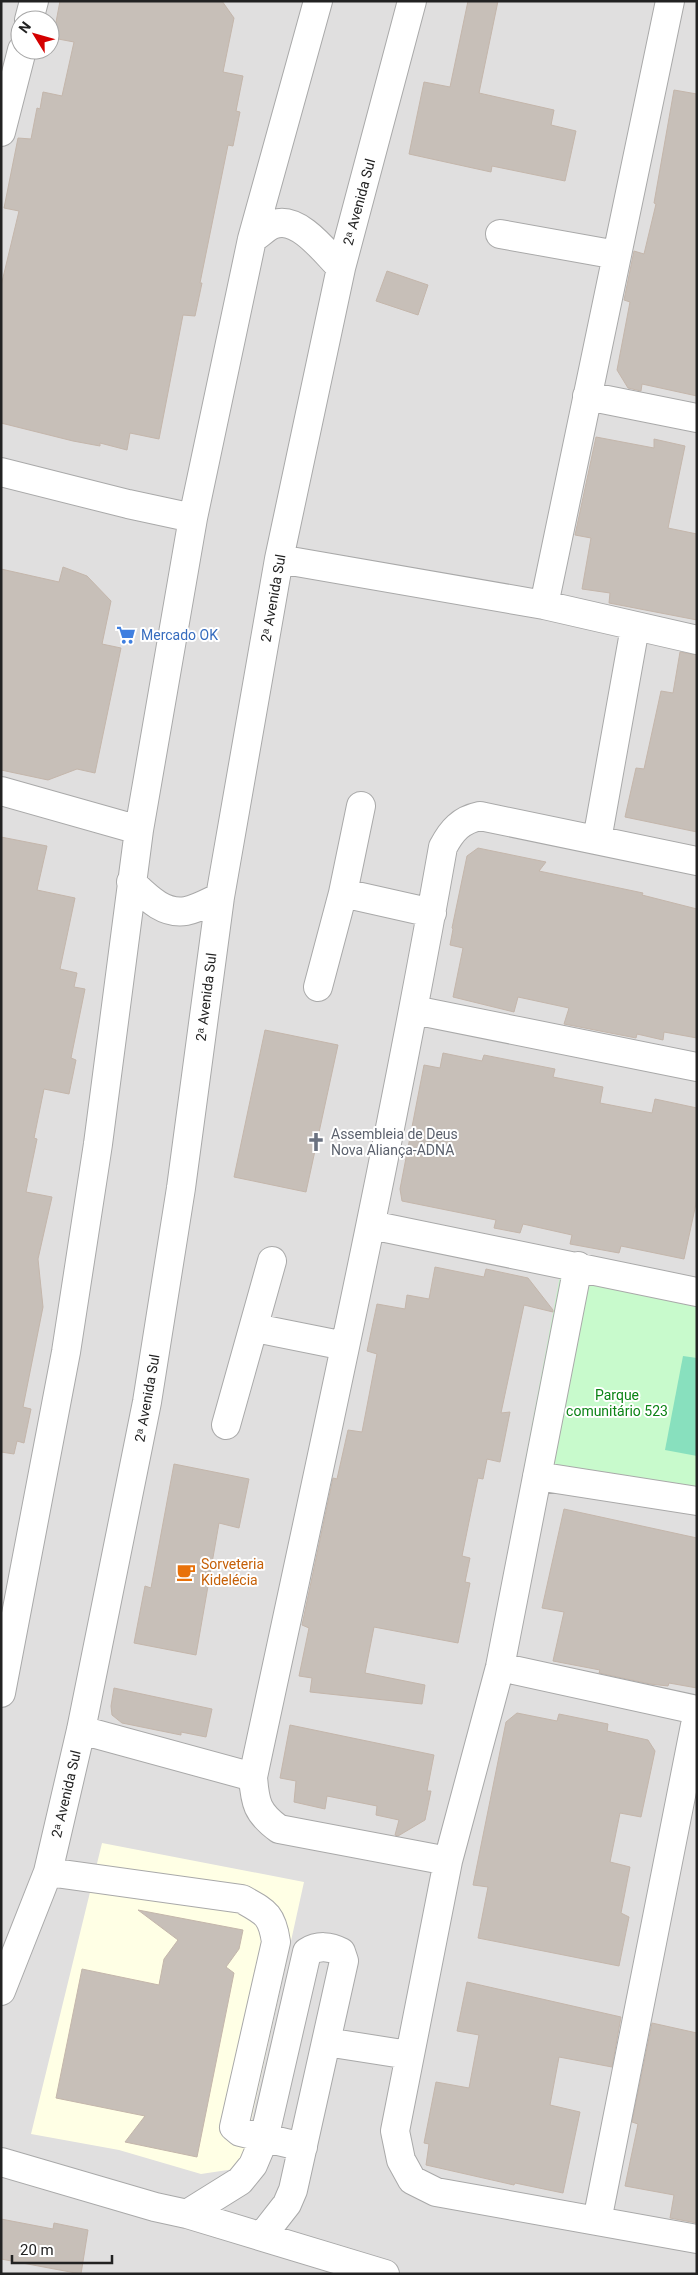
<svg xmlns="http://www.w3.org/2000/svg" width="698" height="2275" font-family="Roboto,sans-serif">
<rect width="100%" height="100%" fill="#f2efe9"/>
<path fill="#e0dfdf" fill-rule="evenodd" d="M 1,1 L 697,1 L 697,2274 L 1,2274 ZM 20,20 L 50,20 L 50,50 L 20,50 Z"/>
<path fill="#ffffe5" d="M 102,1843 L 304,1882 L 241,2168 L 201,2174 L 119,2150 L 31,2134 Z"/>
<path fill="#c8facc" d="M 561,1270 L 697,1300 L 697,1500 L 524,1467 Z"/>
<path fill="#88e0be" d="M 683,1356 L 697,1358 L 697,1456 L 665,1450 Z"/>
<path fill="#c7bfb8" stroke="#c4b6ab" d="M 60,1 L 222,1 L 234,18 L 223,72 L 243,76 L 236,111 L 240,112 L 233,146 L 228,145 L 200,283 L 202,283 L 195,316 L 183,315 L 159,439 L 130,433 L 127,450 L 100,443 L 100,446 L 73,441 L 1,423 L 1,286 L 19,211 L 4,208 L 18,138 L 31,139 L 37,108 L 40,109 L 43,92 L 62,96 L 74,42 L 53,38 Z
M 468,1 L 498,1 L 479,93 L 554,110 L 551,125 L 576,131 L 565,181 L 492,166 L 491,172 L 409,154 L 424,82 L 450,87 Z
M 674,90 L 697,94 L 697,396 L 642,384 L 641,391 L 628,388 L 617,370 L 630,302 L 624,300 L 634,251 L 644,254 L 656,204 L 654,203 Z
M 387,271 L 428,285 L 418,315 L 376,301 Z
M 596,437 L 654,448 L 654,439 L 685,446 L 668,528 L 697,534 L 697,620 L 609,603 L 610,593 L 582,589 L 591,538 L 575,535 Z
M 63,567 L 87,576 L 111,601 L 102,644 L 121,648 L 95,773 L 77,769 L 48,780 L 1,770 L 1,569 L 59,582 Z
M 680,652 L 697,655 L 697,832 L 625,817 L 636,768 L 644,769 L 661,691 L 673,693 Z
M 1,837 L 47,846 L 37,890 L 75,898 L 60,969 L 77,973 L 74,987 L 85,989 L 71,1058 L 76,1060 L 69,1094 L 44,1089 L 34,1138 L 37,1139 L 26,1192 L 52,1197 L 38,1259 L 43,1307 L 23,1407 L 31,1409 L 24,1443 L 17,1441 L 14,1454 L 1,1452 Z
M 478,848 L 546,862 L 539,871 L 643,893 L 642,895 L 697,909 L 697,1038 L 664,1032 L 663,1040 L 637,1034 L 636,1038 L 564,1024 L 569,1008 L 518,997 L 514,1012 L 453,997 L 463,948 L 450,945 L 453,929 L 452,928 L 467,856 Z
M 265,1030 L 338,1045 L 306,1192 L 234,1177 Z
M 443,1053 L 482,1061 L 484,1055 L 555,1069 L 553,1077 L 603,1087 L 600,1103 L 652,1113 L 655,1099 L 697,1108 L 697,1199 L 684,1259 L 621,1246 L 619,1253 L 570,1244 L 572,1235 L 523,1224 L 520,1233 L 494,1228 L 496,1220 L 402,1201 L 400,1189 L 424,1065 L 440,1068 Z
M 435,1267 L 484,1277 L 486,1269 L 528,1278 L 553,1310 L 553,1312 L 524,1305 L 501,1413 L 510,1412 L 500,1462 L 487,1459 L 483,1479 L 478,1478 L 462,1556 L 470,1558 L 465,1582 L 470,1583 L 458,1643 L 374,1627 L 365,1673 L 425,1685 L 422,1704 L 310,1692 L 312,1678 L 299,1676 L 309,1628 L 302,1625 L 333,1478 L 337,1479 L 348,1430 L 362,1432 L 377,1354 L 367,1351 L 377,1304 L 405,1309 L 407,1295 L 429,1299 Z
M 174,1464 L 249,1479 L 239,1528 L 219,1523 L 196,1655 L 134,1643 L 145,1586 L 151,1588 Z
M 564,1509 L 697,1538 L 697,1688 L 669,1683 L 668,1686 L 650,1684 L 599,1673 L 600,1670 L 553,1661 L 564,1612 L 542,1608 Z
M 114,1688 L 212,1709 L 206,1737 L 181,1732 L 181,1735 L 122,1723 L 112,1715 L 111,1706 Z
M 517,1713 L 557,1721 L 559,1714 L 608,1724 L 607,1731 L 648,1740 L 655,1751 L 641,1817 L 620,1813 L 610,1862 L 630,1867 L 621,1913 L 629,1917 L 619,1966 L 478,1938 L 488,1887 L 473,1885 L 506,1722 Z
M 290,1725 L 434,1755 L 427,1791 L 431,1791 L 425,1820 L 398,1836 L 395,1835 L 399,1820 L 376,1815 L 377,1806 L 327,1796 L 325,1809 L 294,1802 L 296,1781 L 280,1778 Z
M 138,1910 L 243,1930 L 239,1949 L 226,1967 L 234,1973 L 197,2157 L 125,2142 L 145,2116 L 56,2098 L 82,1969 L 159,1985 L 164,1959 L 178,1940 Z
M 467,1982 L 621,2017 L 612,2067 L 559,2057 L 550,2105 L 580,2112 L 563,2193 L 515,2183 L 514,2185 L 426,2165 L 429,2144 L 424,2143 L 436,2082 L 469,2088 L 479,2035 L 457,2031 Z
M 652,2023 L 697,2033 L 697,2223 L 670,2218 L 674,2195 L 625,2186 L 638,2124 L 632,2122 Z
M 1,2219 L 53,2229 L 54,2223 L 88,2230 L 81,2274 L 1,2259 Z"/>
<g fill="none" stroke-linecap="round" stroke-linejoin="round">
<g stroke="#a9a9a9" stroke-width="30">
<path id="minor" d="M 29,20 L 34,1
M 1,132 L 22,50
M 500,234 L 617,255
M 252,239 C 259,235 267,226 275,224 C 299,216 326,253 341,268
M 587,396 L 697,418
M 1,472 L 128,504 L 193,518
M 279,559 L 544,605 L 697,640
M 544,605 L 670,1
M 1,791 L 139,830
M 597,840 L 635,627
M 131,882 C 146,896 163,915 186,911 C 197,909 209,902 220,897
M 343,893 L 432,913
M 318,987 L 343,893 L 361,806
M 414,1010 L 697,1067
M 371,1225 L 697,1292
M 578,1266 L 500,1667 L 448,1861 L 395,2131 L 401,2160 L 412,2180 L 436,2192 L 697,2239
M 255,1328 L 345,1346
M 226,1425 L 272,1261
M 537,1476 L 697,1501
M 500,1667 L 697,1710
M 1,1693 L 66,1352 L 98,1144 L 139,830 L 193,518 L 252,239 L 318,1
M 81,1730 L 253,1777
M 448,1861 L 279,1829 C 257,1813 255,1803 253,1777 C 319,1468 388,1159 443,847 C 452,830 461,820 480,816 L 697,861
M 48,1872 L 242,1899 C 265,1912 272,1914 276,1942 L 234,2127 L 240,2132 L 303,2147
M 1,1991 L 48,1872 L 81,1730 L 147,1402 L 181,1188 L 220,897 L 279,559 L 341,268 L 412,1
M 326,2042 L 409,2055
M 1,2162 L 155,2207 L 187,2214 L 385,2274
M 187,2214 L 240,2181 L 253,2165 L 264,2139 L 307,1952 C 318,1945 330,1946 341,1952 L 344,1961 L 293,2190 L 287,2204 L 262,2236
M 597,2221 L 697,1715"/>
</g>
<use href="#minor" stroke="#fff" stroke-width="28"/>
</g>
<defs>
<g id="supermarket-bare" transform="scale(1.5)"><path d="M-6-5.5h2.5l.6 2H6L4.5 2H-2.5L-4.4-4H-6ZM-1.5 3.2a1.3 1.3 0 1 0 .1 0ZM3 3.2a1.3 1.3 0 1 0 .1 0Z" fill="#3f7fe0" stroke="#fff" stroke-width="2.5" paint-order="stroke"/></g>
<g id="church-bare" transform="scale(1.5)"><path d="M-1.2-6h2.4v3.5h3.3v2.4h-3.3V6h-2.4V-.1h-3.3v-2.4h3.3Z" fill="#6b7280" stroke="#fff" stroke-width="2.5" paint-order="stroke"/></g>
<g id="cafe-bare" transform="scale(1.5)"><path d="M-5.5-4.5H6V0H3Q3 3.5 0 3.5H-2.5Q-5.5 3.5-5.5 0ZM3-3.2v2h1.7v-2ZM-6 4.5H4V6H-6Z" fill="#e8710a" stroke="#fff" stroke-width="2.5" paint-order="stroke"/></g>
</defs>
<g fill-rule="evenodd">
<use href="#supermarket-bare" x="126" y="635"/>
<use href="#church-bare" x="316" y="1142"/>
<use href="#cafe-bare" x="186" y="1572"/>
</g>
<g text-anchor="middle" stroke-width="4" stroke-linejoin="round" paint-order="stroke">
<g font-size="14" fill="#222" stroke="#fff">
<text transform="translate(359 202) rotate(-75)" y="5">2ᵃ Avenida Sul</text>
<text transform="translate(273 598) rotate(-80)" y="5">2ᵃ Avenida Sul</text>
<text transform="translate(206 997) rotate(-83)" y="5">2ᵃ Avenida Sul</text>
<text transform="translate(147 1398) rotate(-80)" y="5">2ᵃ Avenida Sul</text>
<text transform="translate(66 1794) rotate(-77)" y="5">2ᵃ Avenida Sul</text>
</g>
<g font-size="14" fill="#366cbe" stroke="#fff" text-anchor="start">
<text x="141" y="640">Mercado OK</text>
</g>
<g font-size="14" fill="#5b616d" stroke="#fff" text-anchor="start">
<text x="331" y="1139">Assembleia de Deus<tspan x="331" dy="16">Nova Aliança-ADNA</tspan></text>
</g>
<g font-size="14" fill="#0c8416" stroke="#fff">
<text x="617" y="1400">Parque<tspan x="617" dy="16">comunitário 523</tspan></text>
</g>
<g font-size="14" fill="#c56008" stroke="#fff" text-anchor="start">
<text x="201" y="1569">Sorveteria<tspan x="201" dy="16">Kidelécia</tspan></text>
</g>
</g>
<rect width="698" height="2275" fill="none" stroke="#222222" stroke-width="5"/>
<g transform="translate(35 35) rotate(307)"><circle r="24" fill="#ffffff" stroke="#a7a7a7"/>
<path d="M0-4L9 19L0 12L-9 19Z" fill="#d40000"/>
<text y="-8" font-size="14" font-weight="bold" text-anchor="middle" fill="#222222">N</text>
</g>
<path d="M12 2255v8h100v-8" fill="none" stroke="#222222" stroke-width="2.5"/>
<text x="20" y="2255" font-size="15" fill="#222222" stroke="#ffffff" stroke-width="4" paint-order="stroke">20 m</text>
</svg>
